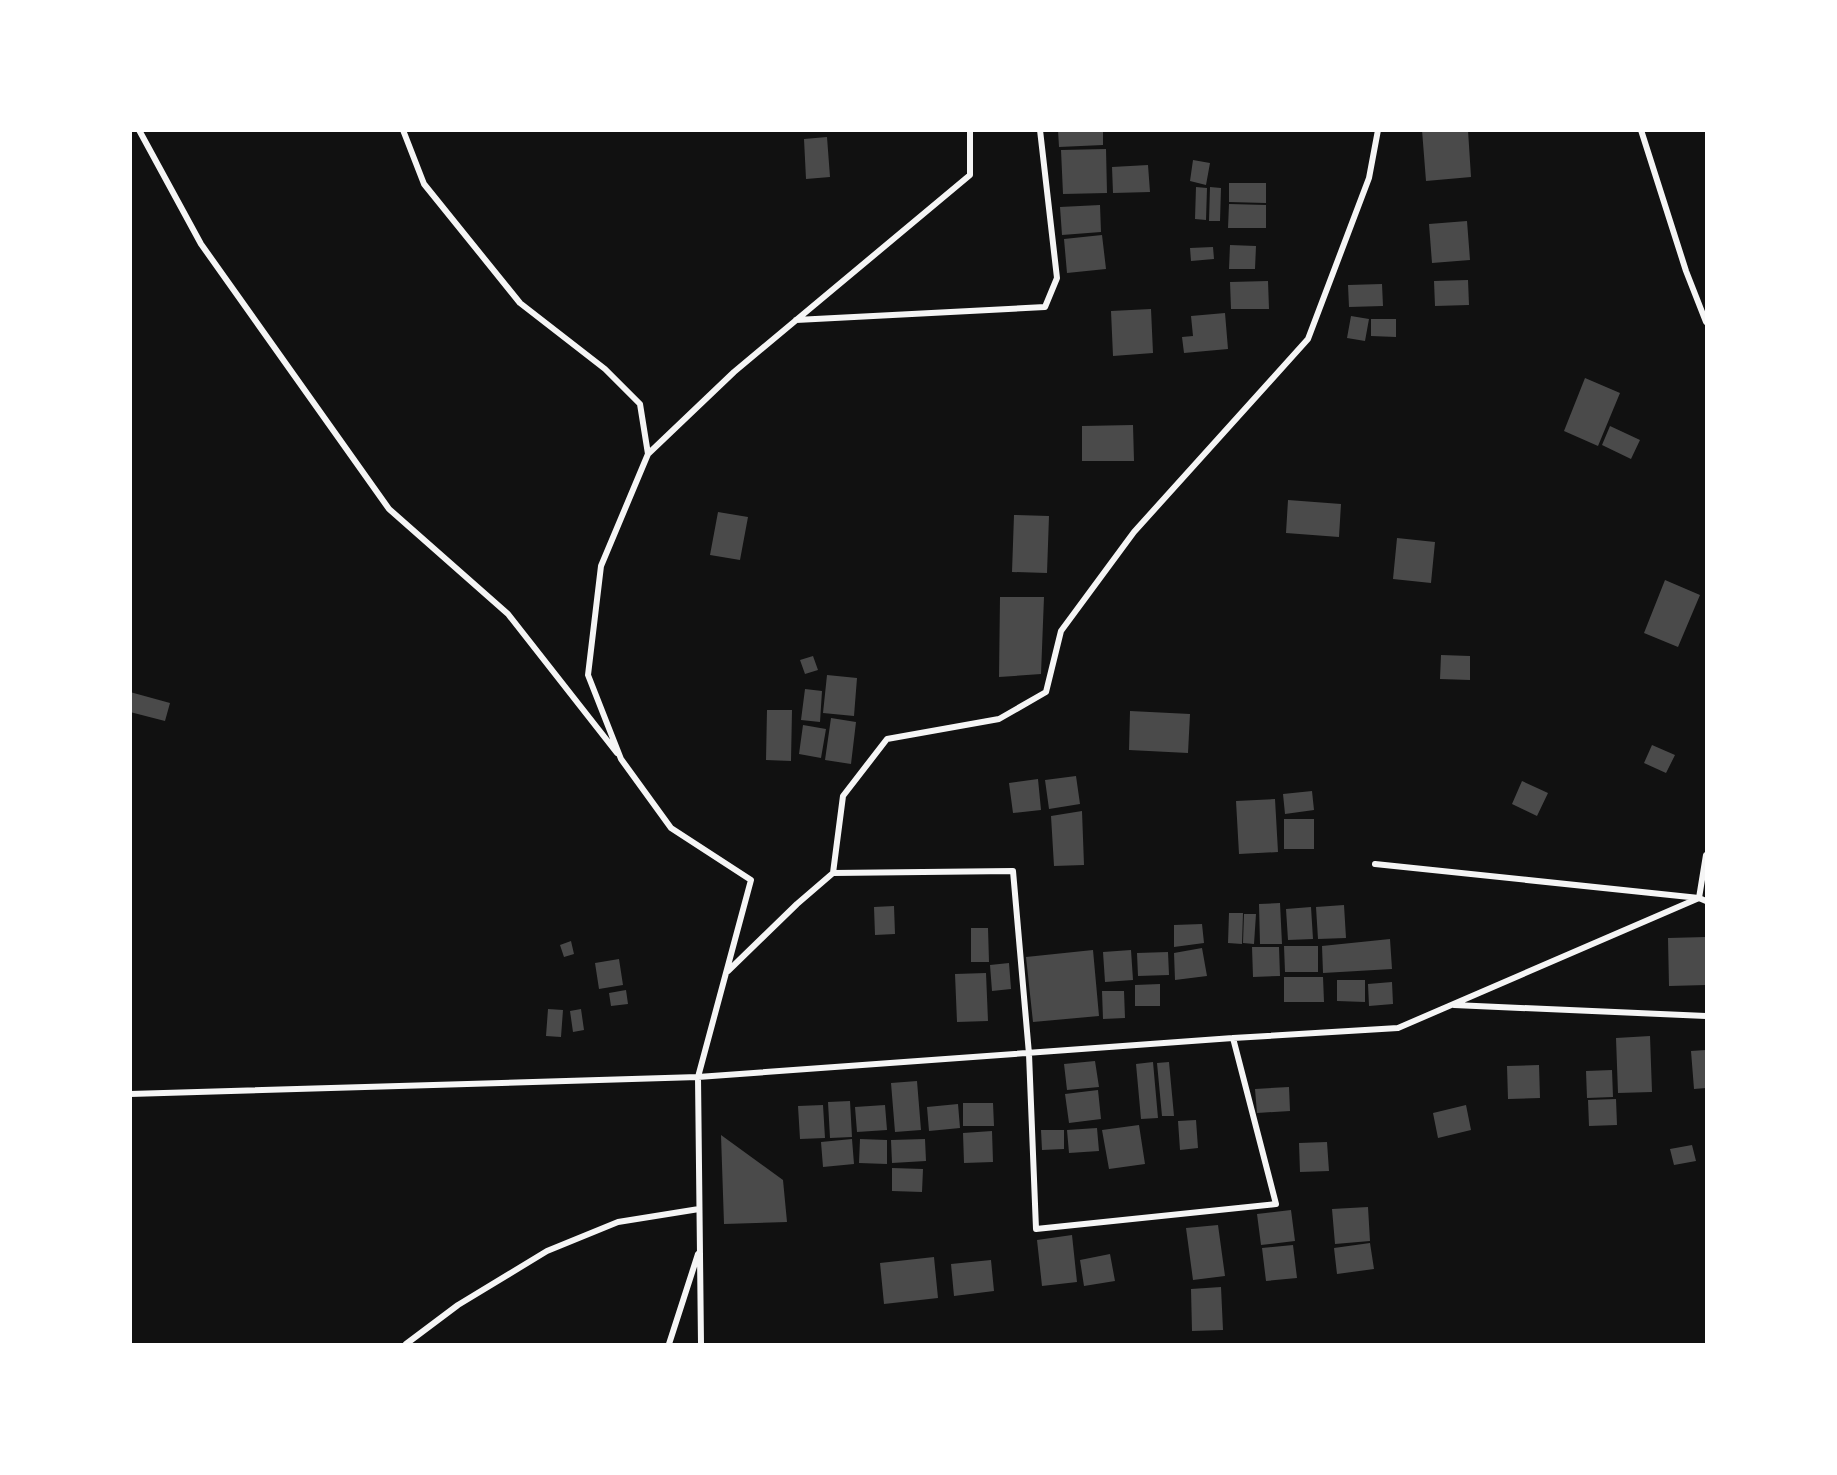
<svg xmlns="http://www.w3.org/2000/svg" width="1837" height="1475" font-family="'Fira Sans Condensed',sans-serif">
<rect width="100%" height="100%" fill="#111"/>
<path fill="#4a4a4a" d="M 1058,130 L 1103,130 L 1103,145 L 1059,147 Z
M 1422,130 L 1468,130 L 1471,177 L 1426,181 Z
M 827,137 L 830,177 L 806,179 L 804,139 Z
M 1106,149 L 1107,193 L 1063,194 L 1061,150 Z
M 1193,160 L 1210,163 L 1206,185 L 1190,181 Z
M 1148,165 L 1150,192 L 1113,193 L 1112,167 Z
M 1229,183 L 1266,183 L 1266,203 L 1229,202 Z
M 1196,187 L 1207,188 L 1206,220 L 1195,219 Z
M 1210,187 L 1221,188 L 1220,221 L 1209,221 Z
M 1229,204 L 1266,205 L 1266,228 L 1228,228 Z
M 1100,205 L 1101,232 L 1062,235 L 1060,207 Z
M 1467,221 L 1470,260 L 1432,263 L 1429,224 Z
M 1102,235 L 1106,269 L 1067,273 L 1064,239 Z
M 1230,245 L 1256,246 L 1255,269 L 1229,269 Z
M 1213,247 L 1214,259 L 1191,261 L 1190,248 Z
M 1468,280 L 1469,305 L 1435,306 L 1434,281 Z
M 1268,281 L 1269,309 L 1231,309 L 1230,282 Z
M 1382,284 L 1383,306 L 1349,307 L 1348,285 Z
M 1151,309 L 1153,353 L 1113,356 L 1111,311 Z
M 1225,313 L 1228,349 L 1184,353 L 1182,337 L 1193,336 L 1191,316 Z
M 1351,316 L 1369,319 L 1365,341 L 1347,338 Z
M 1371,319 L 1396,319 L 1396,337 L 1371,336 Z
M 1585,378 L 1620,393 L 1598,446 L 1564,431 Z
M 1133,425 L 1134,461 L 1082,461 L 1082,426 Z
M 1610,426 L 1640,440 L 1631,459 L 1602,445 Z
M 1288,500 L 1341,504 L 1339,537 L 1286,533 Z
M 718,512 L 748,517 L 740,560 L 710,555 Z
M 1014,515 L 1049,516 L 1047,573 L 1012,572 Z
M 1397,538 L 1435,542 L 1431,583 L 1393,579 Z
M 1665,580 L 1700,595 L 1678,647 L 1644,633 Z
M 1000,597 L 1044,597 L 1041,674 L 999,677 Z
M 1441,655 L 1470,656 L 1470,680 L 1440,679 Z
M 813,656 L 818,670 L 805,674 L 800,660 Z
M 827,675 L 857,678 L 854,716 L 823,713 Z
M 805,689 L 822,691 L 820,722 L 801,720 Z
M 130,692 L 170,703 L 165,721 L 130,712 Z
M 767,710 L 792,710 L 791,761 L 766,760 Z
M 1130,711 L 1190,714 L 1188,753 L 1129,750 Z
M 831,718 L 856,722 L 851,764 L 825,760 Z
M 803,725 L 826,729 L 821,758 L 799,754 Z
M 1652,745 L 1675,755 L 1666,773 L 1644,763 Z
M 1076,776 L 1080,804 L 1049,809 L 1045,780 Z
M 1038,779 L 1041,810 L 1013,813 L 1009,783 Z
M 1522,781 L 1548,793 L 1537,816 L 1512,804 Z
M 1312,791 L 1314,810 L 1285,814 L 1283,794 Z
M 1275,799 L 1278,852 L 1239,854 L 1236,801 Z
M 1082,811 L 1084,865 L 1054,866 L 1051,816 Z
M 1284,819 L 1314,819 L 1314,849 L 1284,849 Z
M 1280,903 L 1282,944 L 1260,944 L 1259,904 Z
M 1344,905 L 1346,938 L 1318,939 L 1316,907 Z
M 894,906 L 895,934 L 875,935 L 874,907 Z
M 1311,907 L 1313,939 L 1288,940 L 1286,909 Z
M 1229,913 L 1243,913 L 1242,944 L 1228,943 Z
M 1244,914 L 1256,914 L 1254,944 L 1243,943 Z
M 1202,924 L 1204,943 L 1174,947 L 1174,925 Z
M 971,928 L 988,928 L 989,962 L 971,962 Z
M 1706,937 L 1706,985 L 1669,986 L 1668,938 Z
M 1390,939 L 1392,969 L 1323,973 L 1322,946 Z
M 571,941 L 574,954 L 564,957 L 560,945 Z
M 1284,946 L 1318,946 L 1318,972 L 1285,972 Z
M 1252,947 L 1279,947 L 1280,976 L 1253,977 Z
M 1202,948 L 1207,976 L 1175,980 L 1174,953 Z
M 1093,950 L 1099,1016 L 1033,1022 L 1026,957 Z
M 1131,950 L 1133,980 L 1105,982 L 1103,952 Z
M 1168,952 L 1169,975 L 1138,976 L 1137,953 Z
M 619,959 L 623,985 L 599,989 L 595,963 Z
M 1009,963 L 1011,989 L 992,991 L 990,965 Z
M 986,973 L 988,1021 L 957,1022 L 955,974 Z
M 1284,977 L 1323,977 L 1324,1002 L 1284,1002 Z
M 1337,980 L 1365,980 L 1365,1002 L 1337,1001 Z
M 1392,982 L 1393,1004 L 1369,1006 L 1368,984 Z
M 1160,984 L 1160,1006 L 1135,1006 L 1135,985 Z
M 626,990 L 628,1004 L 611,1006 L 609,993 Z
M 1102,991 L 1124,991 L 1125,1018 L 1103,1019 Z
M 548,1009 L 563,1010 L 561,1037 L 546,1036 Z
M 581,1009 L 584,1030 L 573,1032 L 570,1011 Z
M 1650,1036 L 1652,1092 L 1618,1093 L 1616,1038 Z
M 1706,1050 L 1706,1088 L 1694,1089 L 1691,1051 Z
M 1095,1061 L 1099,1087 L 1067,1090 L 1064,1064 Z
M 1153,1062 L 1158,1118 L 1141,1119 L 1136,1064 Z
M 1169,1062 L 1174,1116 L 1162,1116 L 1157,1063 Z
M 1539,1065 L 1540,1098 L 1508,1099 L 1507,1066 Z
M 1612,1070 L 1613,1097 L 1587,1098 L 1586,1071 Z
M 917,1081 L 921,1130 L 895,1132 L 891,1083 Z
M 1289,1087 L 1290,1111 L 1257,1113 L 1255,1089 Z
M 1098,1090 L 1101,1119 L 1069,1123 L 1065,1094 Z
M 1616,1099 L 1617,1125 L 1589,1126 L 1588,1100 Z
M 850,1101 L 852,1137 L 830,1138 L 828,1102 Z
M 963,1103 L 993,1103 L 994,1126 L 963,1126 Z
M 958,1104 L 960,1128 L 929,1131 L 927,1107 Z
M 823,1105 L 825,1138 L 800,1139 L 798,1106 Z
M 885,1105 L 887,1130 L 857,1132 L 855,1107 Z
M 1466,1105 L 1471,1130 L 1438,1138 L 1433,1113 Z
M 1196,1120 L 1198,1148 L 1180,1150 L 1178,1121 Z
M 1139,1125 L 1145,1164 L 1109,1169 L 1102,1130 Z
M 1097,1128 L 1099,1151 L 1069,1153 L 1067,1130 Z
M 1041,1130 L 1064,1130 L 1064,1149 L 1042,1150 Z
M 992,1131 L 993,1162 L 964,1163 L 963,1133 Z
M 721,1135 L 783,1180 L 787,1222 L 724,1224 Z
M 852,1139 L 854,1164 L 823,1167 L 821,1142 Z
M 860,1139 L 887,1140 L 887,1164 L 859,1163 Z
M 925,1139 L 926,1161 L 892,1163 L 891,1140 Z
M 1327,1142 L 1329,1171 L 1300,1172 L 1299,1143 Z
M 1692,1145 L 1696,1161 L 1674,1165 L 1670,1149 Z
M 892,1168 L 923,1169 L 922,1192 L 892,1191 Z
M 1368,1207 L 1370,1241 L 1335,1244 L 1332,1209 Z
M 1291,1210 L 1295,1241 L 1261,1245 L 1257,1214 Z
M 1218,1225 L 1225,1276 L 1193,1280 L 1186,1228 Z
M 1072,1235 L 1077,1282 L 1042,1286 L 1037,1240 Z
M 1370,1243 L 1374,1269 L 1337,1274 L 1334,1248 Z
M 1293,1245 L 1297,1278 L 1266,1281 L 1262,1248 Z
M 1110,1254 L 1115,1281 L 1084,1286 L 1080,1260 Z
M 934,1257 L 938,1298 L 884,1304 L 880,1263 Z
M 991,1260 L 994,1291 L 954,1296 L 951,1264 Z
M 1221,1287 L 1223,1330 L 1192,1331 L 1191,1289 Z"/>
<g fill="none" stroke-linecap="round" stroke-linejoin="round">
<path stroke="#f5f5f5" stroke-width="6" d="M 139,130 L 201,244 L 389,509 L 508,614 L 617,753
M 403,130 L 424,184 L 520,303 L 605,369 L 640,404 L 648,454 L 601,566 L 588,675 L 621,759 L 671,828 L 751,880 L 698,1077 L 701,1344
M 1641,130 L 1686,271 L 1706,322
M 796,320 L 1045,307 L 1057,278 L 1040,130
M 648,454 L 734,372 L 970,175 L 970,130
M 1375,864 L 1699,898 L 1706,855
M 833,873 L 1013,871 L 1029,1054 L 1036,1229 L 1276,1204 L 1233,1038
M 728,971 L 797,904 L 833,873 L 843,796 L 887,739 L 999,719 L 1046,692 L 1061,631 L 1134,532 L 1308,339 L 1369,178 L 1378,130
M 1454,1005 L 1706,1016
M 130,1094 L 698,1077 L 1233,1038 L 1398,1028 L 1699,898 L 1706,901
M 406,1344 L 458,1305 L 547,1251 L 618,1222 L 699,1209
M 669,1344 L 698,1254"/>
</g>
<rect width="1837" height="1475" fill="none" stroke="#ffffff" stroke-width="264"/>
</svg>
